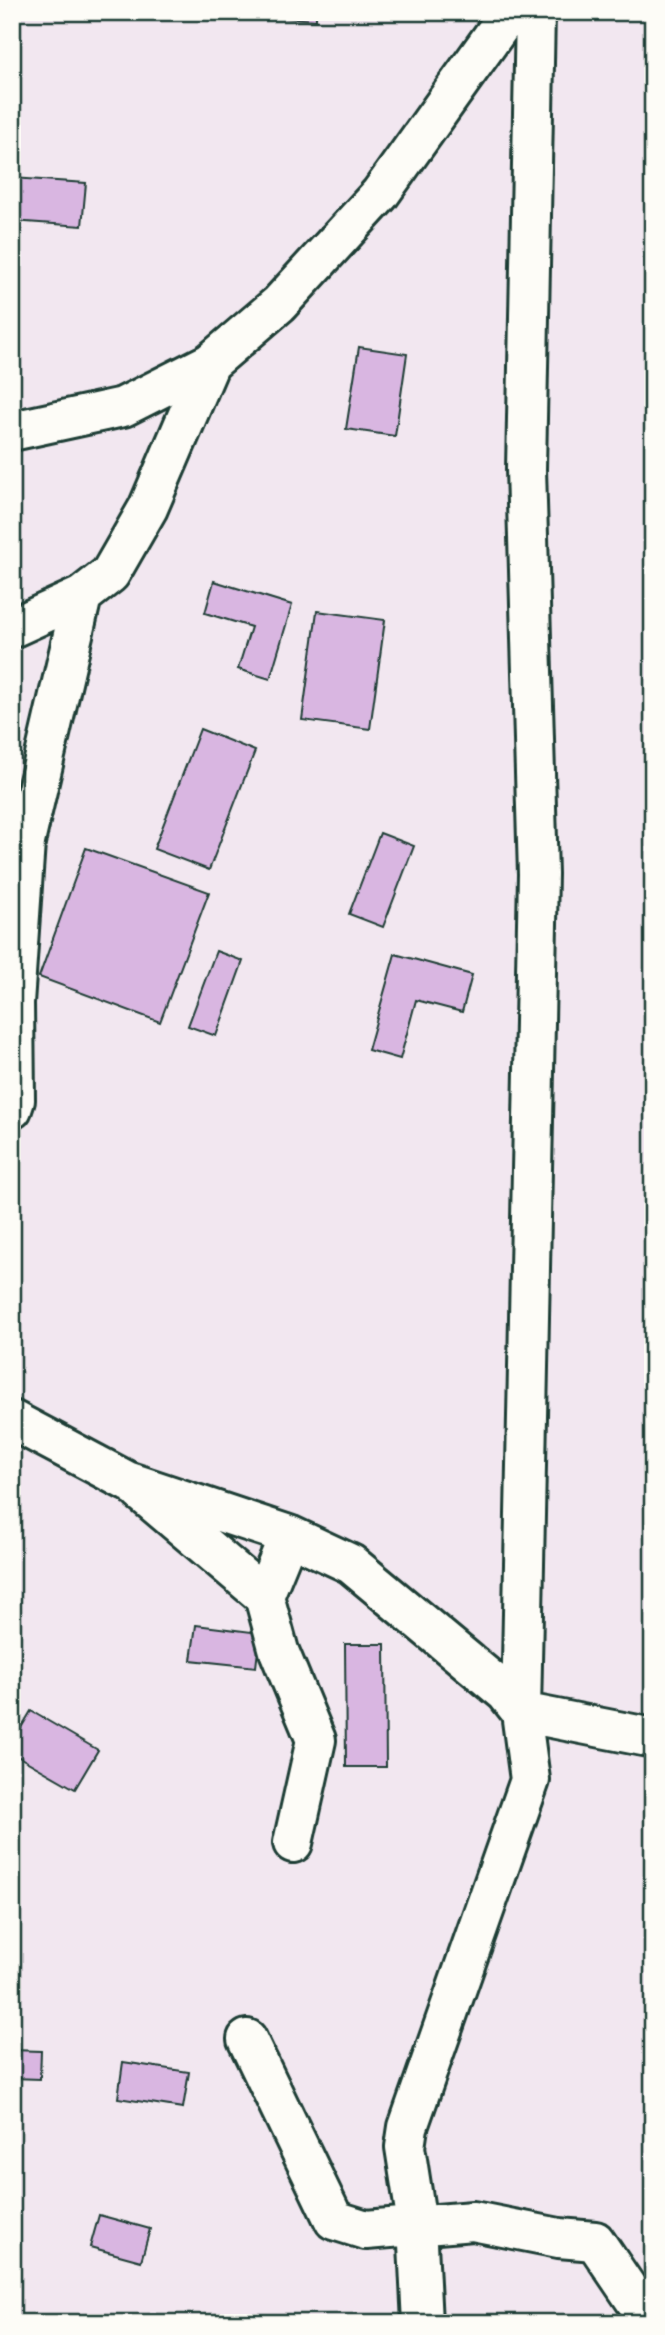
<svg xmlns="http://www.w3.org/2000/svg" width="665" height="2335" font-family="'Gochi Hand',sans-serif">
<rect width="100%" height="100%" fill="#f2e7f0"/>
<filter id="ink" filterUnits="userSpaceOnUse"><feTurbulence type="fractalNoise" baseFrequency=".0143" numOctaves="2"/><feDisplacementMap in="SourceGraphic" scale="14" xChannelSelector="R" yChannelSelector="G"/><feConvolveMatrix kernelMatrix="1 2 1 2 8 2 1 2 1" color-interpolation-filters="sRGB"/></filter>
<g filter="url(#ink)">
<path fill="#d9b6e1" stroke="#1f3d34" stroke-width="2" d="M 198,12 L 316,12 L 316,20 Z
M 584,12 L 653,12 L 653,18 L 584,15 Z
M 12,178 L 86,183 L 82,226 L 12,221 Z
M 359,347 L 407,354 L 395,436 L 346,429 Z
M 214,581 L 292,605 L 270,679 L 238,669 L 251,627 L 205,613 Z
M 317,611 L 385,620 L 370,729 L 302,720 Z
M 200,729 L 255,751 L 209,870 L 154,849 Z
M 380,833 L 414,846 L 383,927 L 349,914 Z
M 86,848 L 209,892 L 160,1022 L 39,977 Z
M 216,951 L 243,961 L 216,1036 L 188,1026 Z
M 395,954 L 472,975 L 462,1012 L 416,1000 L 400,1059 L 368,1050 Z
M 196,1625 L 260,1633 L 256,1667 L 191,1660 Z
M 345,1644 L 385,1644 L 386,1767 L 346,1767 Z
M 31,1711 L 98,1750 L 75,1789 L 12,1753 L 12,1743 Z
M 12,2050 L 41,2051 L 40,2079 L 12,2078 Z
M 123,2062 L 189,2072 L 183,2108 L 118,2098 Z
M 99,2215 L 150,2229 L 141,2261 L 90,2247 Z"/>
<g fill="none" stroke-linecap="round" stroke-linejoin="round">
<g stroke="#1f3d34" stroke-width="44">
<path id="minor" d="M 12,431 L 123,407 L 210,363 L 279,304 L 380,194 L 510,12
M 12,628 L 82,596 L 110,574 L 148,508 L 210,363
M 12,1109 L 15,1100 L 14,1003 L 25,842 L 82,596
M 12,1420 L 127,1481 L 289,1535 L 351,1564 L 506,1693 L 521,1712 L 653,1738
M 140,1491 L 264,1596 L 279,1651 L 316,1740 L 293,1843
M 264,1596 L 289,1535
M 247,2039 L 334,2220 L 366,2230 L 473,2221 L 559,2238 L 595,2241 L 635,2300 L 653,2317
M 422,2323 L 417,2224 L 405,2147 L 408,2127 L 530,1780 L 521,1712 L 538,874 L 526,469 L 535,12"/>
</g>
<use href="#minor" stroke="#fdfcf7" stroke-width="38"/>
</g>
</g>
<rect width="665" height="2335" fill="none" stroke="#fdfcf7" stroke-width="42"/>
<rect x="21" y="21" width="623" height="2293" fill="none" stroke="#1f3d34" stroke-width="2.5" filter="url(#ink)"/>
</svg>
